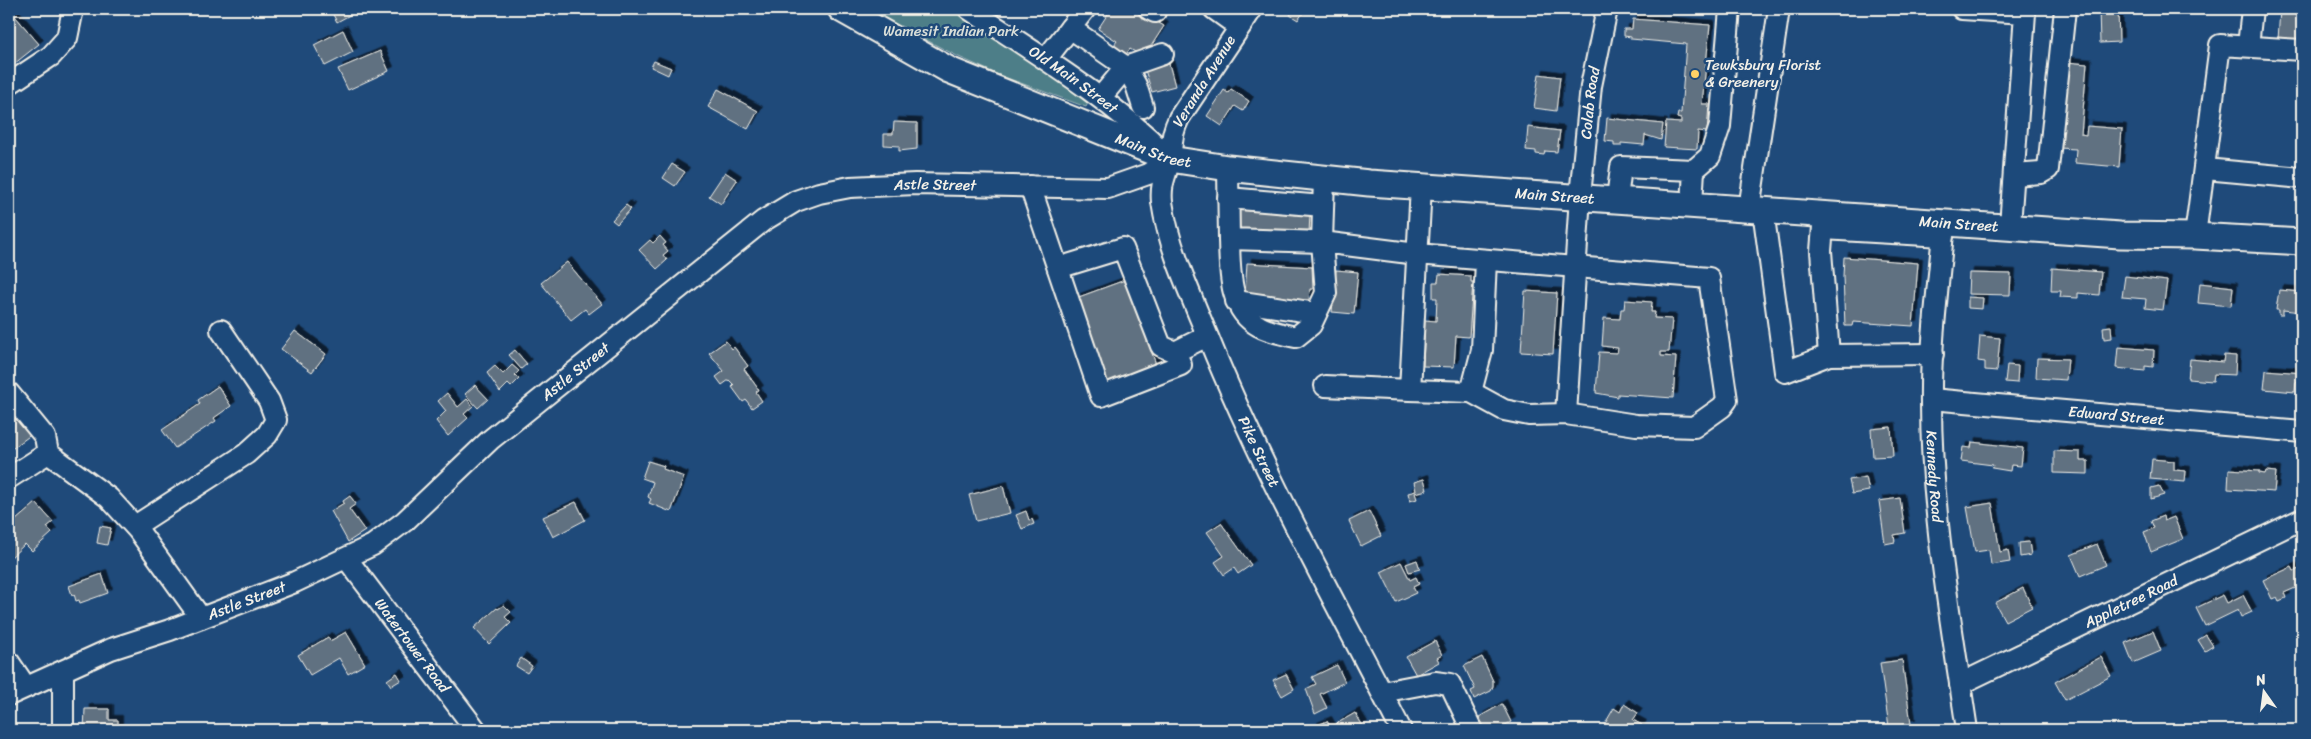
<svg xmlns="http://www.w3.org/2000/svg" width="2311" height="739" font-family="Sriracha,sans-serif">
<defs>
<filter id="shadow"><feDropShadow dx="4.5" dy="-4.5" stdDeviation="0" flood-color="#0009"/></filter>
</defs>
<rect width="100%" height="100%" fill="#1f4a7a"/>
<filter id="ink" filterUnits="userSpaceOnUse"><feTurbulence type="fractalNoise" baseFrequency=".02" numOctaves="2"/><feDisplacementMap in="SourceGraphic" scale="10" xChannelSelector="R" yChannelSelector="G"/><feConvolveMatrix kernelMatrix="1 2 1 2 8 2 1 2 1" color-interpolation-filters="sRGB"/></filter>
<g filter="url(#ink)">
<path fill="#4d7e88" stroke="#a0b8b8" d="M 867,9 L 954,9 L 1090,99 L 1086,107 L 999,75 L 959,57 Z"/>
<path fill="#617181" stroke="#f4f1e8" filter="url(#shadow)" d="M 9,9 L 39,44 L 9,68 Z
M 330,9 L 356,9 L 357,11 L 337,22 Z
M 1111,9 L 1135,9 L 1164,26 L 1144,57 L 1130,49 L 1124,57 L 1111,49 L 1117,41 L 1098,29 Z
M 1294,9 L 1303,13 L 1298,20 L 1290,15 Z
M 2099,9 L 2118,9 L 2119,42 L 2100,43 Z
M 2280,9 L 2302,9 L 2302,41 L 2278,40 Z
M 1633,19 L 1710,25 L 1702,104 L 1709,104 L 1707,132 L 1698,131 L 1697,149 L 1664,147 L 1666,122 L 1681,123 L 1681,119 L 1677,118 L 1678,113 L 1681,113 L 1686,44 L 1631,39 L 1631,37 L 1624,36 L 1624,29 L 1632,29 Z
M 343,30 L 353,52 L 325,66 L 314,45 Z
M 380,51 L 389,71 L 348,90 L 338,69 Z
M 1168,60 L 1175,86 L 1152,92 L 1144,67 Z
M 654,61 L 671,68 L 668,75 L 651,67 Z
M 2067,62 L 2087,64 L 2081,134 L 2086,135 L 2087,126 L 2122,129 L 2119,167 L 2075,163 L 2076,149 L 2059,148 Z
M 1539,74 L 1560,77 L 1556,111 L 1534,108 Z
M 718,89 L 758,111 L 748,129 L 708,107 Z
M 1231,89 L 1249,101 L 1243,111 L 1235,106 L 1222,126 L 1207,116 L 1224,90 L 1228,93 Z
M 1607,118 L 1663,124 L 1661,140 L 1645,135 L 1644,145 L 1621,143 L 1621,146 L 1614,146 L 1614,142 L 1605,141 Z
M 894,122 L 917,123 L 917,149 L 899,151 L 899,146 L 884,145 L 884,134 L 893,134 Z
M 1528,127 L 1560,131 L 1557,152 L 1545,151 L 1544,155 L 1536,154 L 1536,151 L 1526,150 Z
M 672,164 L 685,172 L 675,186 L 663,178 Z
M 725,172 L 737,180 L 721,204 L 709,196 Z
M 626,205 L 631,209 L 617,224 L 612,220 Z
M 1236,209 L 1310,214 L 1309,233 L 1235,228 Z
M 660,236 L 666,243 L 663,245 L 668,251 L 663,255 L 667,260 L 657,269 L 639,250 L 650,240 L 653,243 Z
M 1844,257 L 1918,263 L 1913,326 L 1853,322 L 1852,326 L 1845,326 L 1843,276 Z
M 567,262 L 602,304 L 589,314 L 585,309 L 571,320 L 541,283 Z
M 1247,263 L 1312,267 L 1313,289 L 1310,289 L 1309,300 L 1245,296 Z
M 2052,268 L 2101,272 L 2099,295 L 2078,293 L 2078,298 L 2060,297 L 2061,291 L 2051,291 Z
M 1336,270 L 1358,272 L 1354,314 L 1332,312 Z
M 1969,273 L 2011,274 L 2010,295 L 1968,294 Z
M 1439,274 L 1471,276 L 1471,282 L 1473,282 L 1469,337 L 1456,336 L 1454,367 L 1423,366 L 1425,320 L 1436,321 L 1437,298 L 1433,298 L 1433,282 L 1438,282 Z
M 2125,276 L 2167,281 L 2163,310 L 2145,308 L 2146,299 L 2122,297 Z
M 1125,280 L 1157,367 L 1108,385 L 1076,298 Z
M 2200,283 L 2233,287 L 2231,306 L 2198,303 Z
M 2279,290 L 2302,292 L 2302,312 L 2283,310 L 2283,315 L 2279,315 L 2279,310 L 2276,310 Z
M 1525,291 L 1557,293 L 1553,354 L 1521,352 Z
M 1968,297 L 1983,298 L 1982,309 L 1968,308 Z
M 1625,300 L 1652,302 L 1651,312 L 1655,312 L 1654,318 L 1672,319 L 1669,352 L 1661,352 L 1661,356 L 1676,357 L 1673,398 L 1618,394 L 1618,397 L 1596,393 L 1599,352 L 1617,353 L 1618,348 L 1602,346 L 1604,318 L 1620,319 L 1621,309 L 1624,309 Z
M 2111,326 L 2112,338 L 2104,339 L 2103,327 Z
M 295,331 L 326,354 L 312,372 L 281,349 Z
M 1980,336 L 2000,338 L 1997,371 L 1985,370 L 1985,362 L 1978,361 Z
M 726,341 L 732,349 L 734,347 L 748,366 L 744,369 L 759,390 L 756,392 L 762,401 L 752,408 L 746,400 L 743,402 L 732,387 L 734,385 L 729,380 L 722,385 L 716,377 L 724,371 L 709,353 Z
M 2118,347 L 2154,350 L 2153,367 L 2145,366 L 2145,371 L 2116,368 Z
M 515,350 L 527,364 L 521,369 L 509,355 Z
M 2224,355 L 2236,356 L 2235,375 L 2214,374 L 2213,381 L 2188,379 L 2190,359 L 2223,362 Z
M 2037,358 L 2068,359 L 2066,380 L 2036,378 Z
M 512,365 L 519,371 L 515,375 L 519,379 L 511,387 L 508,384 L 500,392 L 487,373 L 495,366 L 503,374 Z
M 2007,365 L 2018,366 L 2017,383 L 2005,382 Z
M 2266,370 L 2302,373 L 2302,383 L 2296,382 L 2295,392 L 2264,389 Z
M 475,385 L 488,399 L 478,408 L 465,394 Z
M 218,386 L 231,406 L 214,418 L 216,421 L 175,448 L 162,430 L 200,404 L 198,400 Z
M 447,393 L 458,407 L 467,399 L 473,406 L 464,414 L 468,418 L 448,436 L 436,421 L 446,411 L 438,401 Z
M 9,402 L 32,434 L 9,451 Z
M 1891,427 L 1893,456 L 1873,457 L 1871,429 Z
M 1972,442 L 2023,448 L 2021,466 L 2011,465 L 2010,471 L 1992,468 L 1993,465 L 1961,461 L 1963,447 L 1971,448 Z
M 2054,451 L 2080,452 L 2080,461 L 2088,461 L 2088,474 L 2054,473 Z
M 2152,459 L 2174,461 L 2174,470 L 2186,471 L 2185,482 L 2150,479 Z
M 648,461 L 664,466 L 663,469 L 684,477 L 671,512 L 649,503 L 651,499 L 648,497 L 653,482 L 642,478 Z
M 2229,469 L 2259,471 L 2259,473 L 2265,474 L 2266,471 L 2276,472 L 2274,492 L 2228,489 Z
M 1866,477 L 1869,491 L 1852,494 L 1849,480 Z
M 1424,479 L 1427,490 L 1415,493 L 1417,499 L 1410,501 L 1408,493 L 1416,491 L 1414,482 Z
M 1003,486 L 1010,513 L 976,521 L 969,495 Z
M 2159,486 L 2164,495 L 2151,499 L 2151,488 Z
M 350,496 L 356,504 L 349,509 L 365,531 L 348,542 L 331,511 L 344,503 L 343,501 Z
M 1900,498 L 1905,533 L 1894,535 L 1895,542 L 1885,544 L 1879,501 Z
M 576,502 L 585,520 L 553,537 L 543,517 Z
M 36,503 L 53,522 L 47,527 L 52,533 L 32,551 L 25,544 L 9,559 L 9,526 Z
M 1992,503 L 2000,552 L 2008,550 L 2010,562 L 1991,565 L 1989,550 L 1975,552 L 1967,507 Z
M 1026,511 L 1029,520 L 1032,519 L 1034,524 L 1022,529 L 1016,515 Z
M 1369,511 L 1381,536 L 1361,546 L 1349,521 Z
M 2163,516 L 2164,521 L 2174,517 L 2183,539 L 2151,552 L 2144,532 L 2154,528 L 2151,521 Z
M 1221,523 L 1251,565 L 1238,574 L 1234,568 L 1224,575 L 1215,562 L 1224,556 L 1207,532 Z
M 100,526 L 111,528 L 107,545 L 97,543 Z
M 2029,542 L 2031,555 L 2020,557 L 2019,543 Z
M 2097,544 L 2106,565 L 2080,576 L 2071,555 Z
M 1417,560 L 1420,569 L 1409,572 L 1406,564 Z
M 1401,562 L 1410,580 L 1416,577 L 1419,584 L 1413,587 L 1416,593 L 1396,602 L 1381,572 Z
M 2292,567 L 2294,571 L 2302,568 L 2302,585 L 2284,593 L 2286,598 L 2279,601 L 2277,597 L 2272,599 L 2263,580 Z
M 102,574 L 108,593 L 80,603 L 79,600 L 76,601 L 74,594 L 72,595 L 69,586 Z
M 2023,588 L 2032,607 L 2005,621 L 1995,603 Z
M 2223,595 L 2227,603 L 2243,595 L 2252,612 L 2241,617 L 2238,610 L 2205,626 L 2196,608 Z
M 504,605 L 511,612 L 505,617 L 511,623 L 489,644 L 474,628 L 497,608 L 498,609 Z
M 2153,631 L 2161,651 L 2133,663 L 2125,643 Z
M 346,632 L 365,664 L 348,674 L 339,658 L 310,675 L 298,655 L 328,637 L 330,641 Z
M 2206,635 L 2213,646 L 2205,651 L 2198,640 Z
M 1435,641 L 1442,655 L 1437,658 L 1439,662 L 1416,675 L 1406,657 Z
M 1482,657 L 1493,681 L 1493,686 L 1491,691 L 1474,699 L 1471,691 L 1475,689 L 1464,666 Z
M 2101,657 L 2111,676 L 2065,700 L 2055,682 Z
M 521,658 L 532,666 L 527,673 L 516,666 Z
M 1902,660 L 1911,724 L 1889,727 L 1880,663 Z
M 1337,665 L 1345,682 L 1320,694 L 1327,708 L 1315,714 L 1306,689 L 1316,684 L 1312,677 Z
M 397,673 L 401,680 L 391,686 L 387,680 Z
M 1286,674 L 1294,689 L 1282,696 L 1273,680 Z
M 1502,704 L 1511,722 L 1496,730 L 1486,730 L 1479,717 Z
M 1624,704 L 1638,713 L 1633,720 L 1642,725 L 1639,730 L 1609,730 L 1603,727 L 1614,708 L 1620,712 Z
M 85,709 L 109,709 L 109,720 L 118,720 L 118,730 L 84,730 Z
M 1355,713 L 1363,726 L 1355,730 L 1340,730 L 1336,724 Z
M 1327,721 L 1332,730 L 1314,730 L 1313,727 Z"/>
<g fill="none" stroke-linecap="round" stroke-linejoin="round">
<g stroke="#f4f1e8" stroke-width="24">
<g id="minor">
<path id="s1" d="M 969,9 C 1038,55 1109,97 1167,156"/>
<path d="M 1149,9 L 1155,12"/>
<path d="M 1214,9 L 1239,27"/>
<path id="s2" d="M 1252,9 L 1179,118 C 1171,135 1173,140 1170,158 C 1167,174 1160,182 1162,202 C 1169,249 1190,293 1208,337 C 1263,473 1335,601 1401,730"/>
<path d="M 1962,9 L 2025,13 L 2010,226"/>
<path d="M 1070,28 L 1126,67 L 1136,85 L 1143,107"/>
<path d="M 2248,46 L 2252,9"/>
<path d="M 1046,59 L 1085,9"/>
<path d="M 9,84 L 51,56 L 67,38 L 73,9"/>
<path d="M 1101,97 L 1126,67 L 1163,54"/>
<path d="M 1228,168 L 1229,239 L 1322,242 L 1324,178"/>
<path d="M 2205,169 L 2302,178"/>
<path d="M 1694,170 L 1710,156 L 1720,126 L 1730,9"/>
<path d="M 2014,175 L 2041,173 L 2048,169 L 2065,9"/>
<path d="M 1030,186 L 1101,396 L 1181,365 L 1175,352 L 1207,336"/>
<path d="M 1228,198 L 1323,206"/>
<path d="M 1617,199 L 1621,167 L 1694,170 L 1692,204"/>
<path d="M 1749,209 L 1779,9"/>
<path d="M 1763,210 L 1785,372 L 1829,355 L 1933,354"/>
<path d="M 1824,214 L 1821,251 L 1829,355"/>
<path id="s3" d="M 1944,222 C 1939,281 1930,343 1931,403 C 1931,513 1951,621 1967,730"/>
<path d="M 1823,229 L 1943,236"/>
<path d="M 2195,236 L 2220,45 L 2302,50"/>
<path d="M 1229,239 C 1230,269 1228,310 1259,326 C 1269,332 1284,334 1296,337 L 1311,325 L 1326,293 L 1322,242 L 1417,254 L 1709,278 L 1727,400 L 1722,407 L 1694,427 L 1636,425 L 1566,414 L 1529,415 L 1504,410 L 1471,392 L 1410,390"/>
<path d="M 1058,268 L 1123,248 L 1161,346 L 1175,352"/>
<path d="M 1236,301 L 1316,313"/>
<path d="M 1325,386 L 1410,390 L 1421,186"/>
<path d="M 1471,392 L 1482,350 L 1486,260"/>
<path d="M 9,393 L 45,437 L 48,453 L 109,498 L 138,530 L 201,618"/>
<path id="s4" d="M 1931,399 L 2302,432"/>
<path id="s5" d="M 1566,414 L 1580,196 L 1591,86 L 1607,9"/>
<path d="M 9,478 L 48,453"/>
<path d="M 135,526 L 246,454 L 267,435 L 276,420 L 269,401 L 221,330"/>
<path id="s6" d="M 347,559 L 476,730"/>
<path d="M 9,662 L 26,687"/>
<path id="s7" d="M 1960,684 L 2302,519"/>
<path d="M 1382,692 L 1435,682 L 1450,684 L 1472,730"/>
<path id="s8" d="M 9,695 L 111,649 L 170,630 L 295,582 L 373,545 L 405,521 L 490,440 L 763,221 L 796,201 L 819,193 L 850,187 L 915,184 L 1108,188 L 1148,174 L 1170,159"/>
<path d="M 63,730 L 63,671"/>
</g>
</g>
<g stroke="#f4f1e8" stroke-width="29">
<g id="major">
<path id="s9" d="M 841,9 L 949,70 L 1170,159 L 1228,168 L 1369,183 L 2120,235 L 2195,236 L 2302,242"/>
</g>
</g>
<use href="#minor" stroke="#1f4a7a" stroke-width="20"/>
<use href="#major" stroke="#1f4a7a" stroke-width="25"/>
</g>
</g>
<circle fill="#ffd166" stroke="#1f4a7a" stroke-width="2" cx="1695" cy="74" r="5"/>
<g text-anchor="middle" stroke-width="5" stroke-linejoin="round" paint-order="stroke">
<g font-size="15" fill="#dbe0da" stroke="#1f4a7a">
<text x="951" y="36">Wamesit Indian Park</text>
</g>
<g font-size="15" fill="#f4f1e8" stroke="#1f4a7a" text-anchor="start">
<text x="1705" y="70">Tewksbury Florist<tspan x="1705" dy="17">&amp; Greenery</tspan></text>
</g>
<g font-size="15" fill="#f4f1e8" stroke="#1f4a7a">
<text dy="5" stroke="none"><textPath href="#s1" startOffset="126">Old Main Street</textPath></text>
<text transform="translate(1204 81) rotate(-58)" y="5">Veranda Avenue</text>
<text dy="5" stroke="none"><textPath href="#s5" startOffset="312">Colab Road</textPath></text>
<text dy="5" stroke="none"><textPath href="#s9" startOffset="344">Main Street</textPath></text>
<text dy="5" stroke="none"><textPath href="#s8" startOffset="1081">Astle Street</textPath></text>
<text dy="5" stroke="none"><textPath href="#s9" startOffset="749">Main Street</textPath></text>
<text dy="5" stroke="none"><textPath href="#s9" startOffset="1154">Main Street</textPath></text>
<text dy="5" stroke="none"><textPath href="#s8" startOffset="661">Astle Street</textPath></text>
<text dy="5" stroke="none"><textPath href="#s4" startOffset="186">Edward Street</textPath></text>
<text dy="5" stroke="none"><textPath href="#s2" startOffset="486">Pike Street</textPath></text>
<text dy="5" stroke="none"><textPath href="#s3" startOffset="255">Kennedy Road</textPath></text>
<text dy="5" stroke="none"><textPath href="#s8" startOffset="256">Astle Street</textPath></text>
<text dy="5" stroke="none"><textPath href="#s7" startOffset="190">Appletree Road</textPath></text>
<text dy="5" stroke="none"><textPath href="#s6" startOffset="108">Watertower Road</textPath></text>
</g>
</g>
<rect width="2311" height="739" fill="none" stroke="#1f4a7a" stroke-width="30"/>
<rect x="15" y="15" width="2281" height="709" fill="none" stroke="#f4f1e8" stroke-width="2" filter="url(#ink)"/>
<g transform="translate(2264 692) rotate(346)" stroke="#1f4a7a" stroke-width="4" paint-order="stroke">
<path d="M0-4L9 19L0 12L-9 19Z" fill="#f4f1e8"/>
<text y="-8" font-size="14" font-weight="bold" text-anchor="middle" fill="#f4f1e8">N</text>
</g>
</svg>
